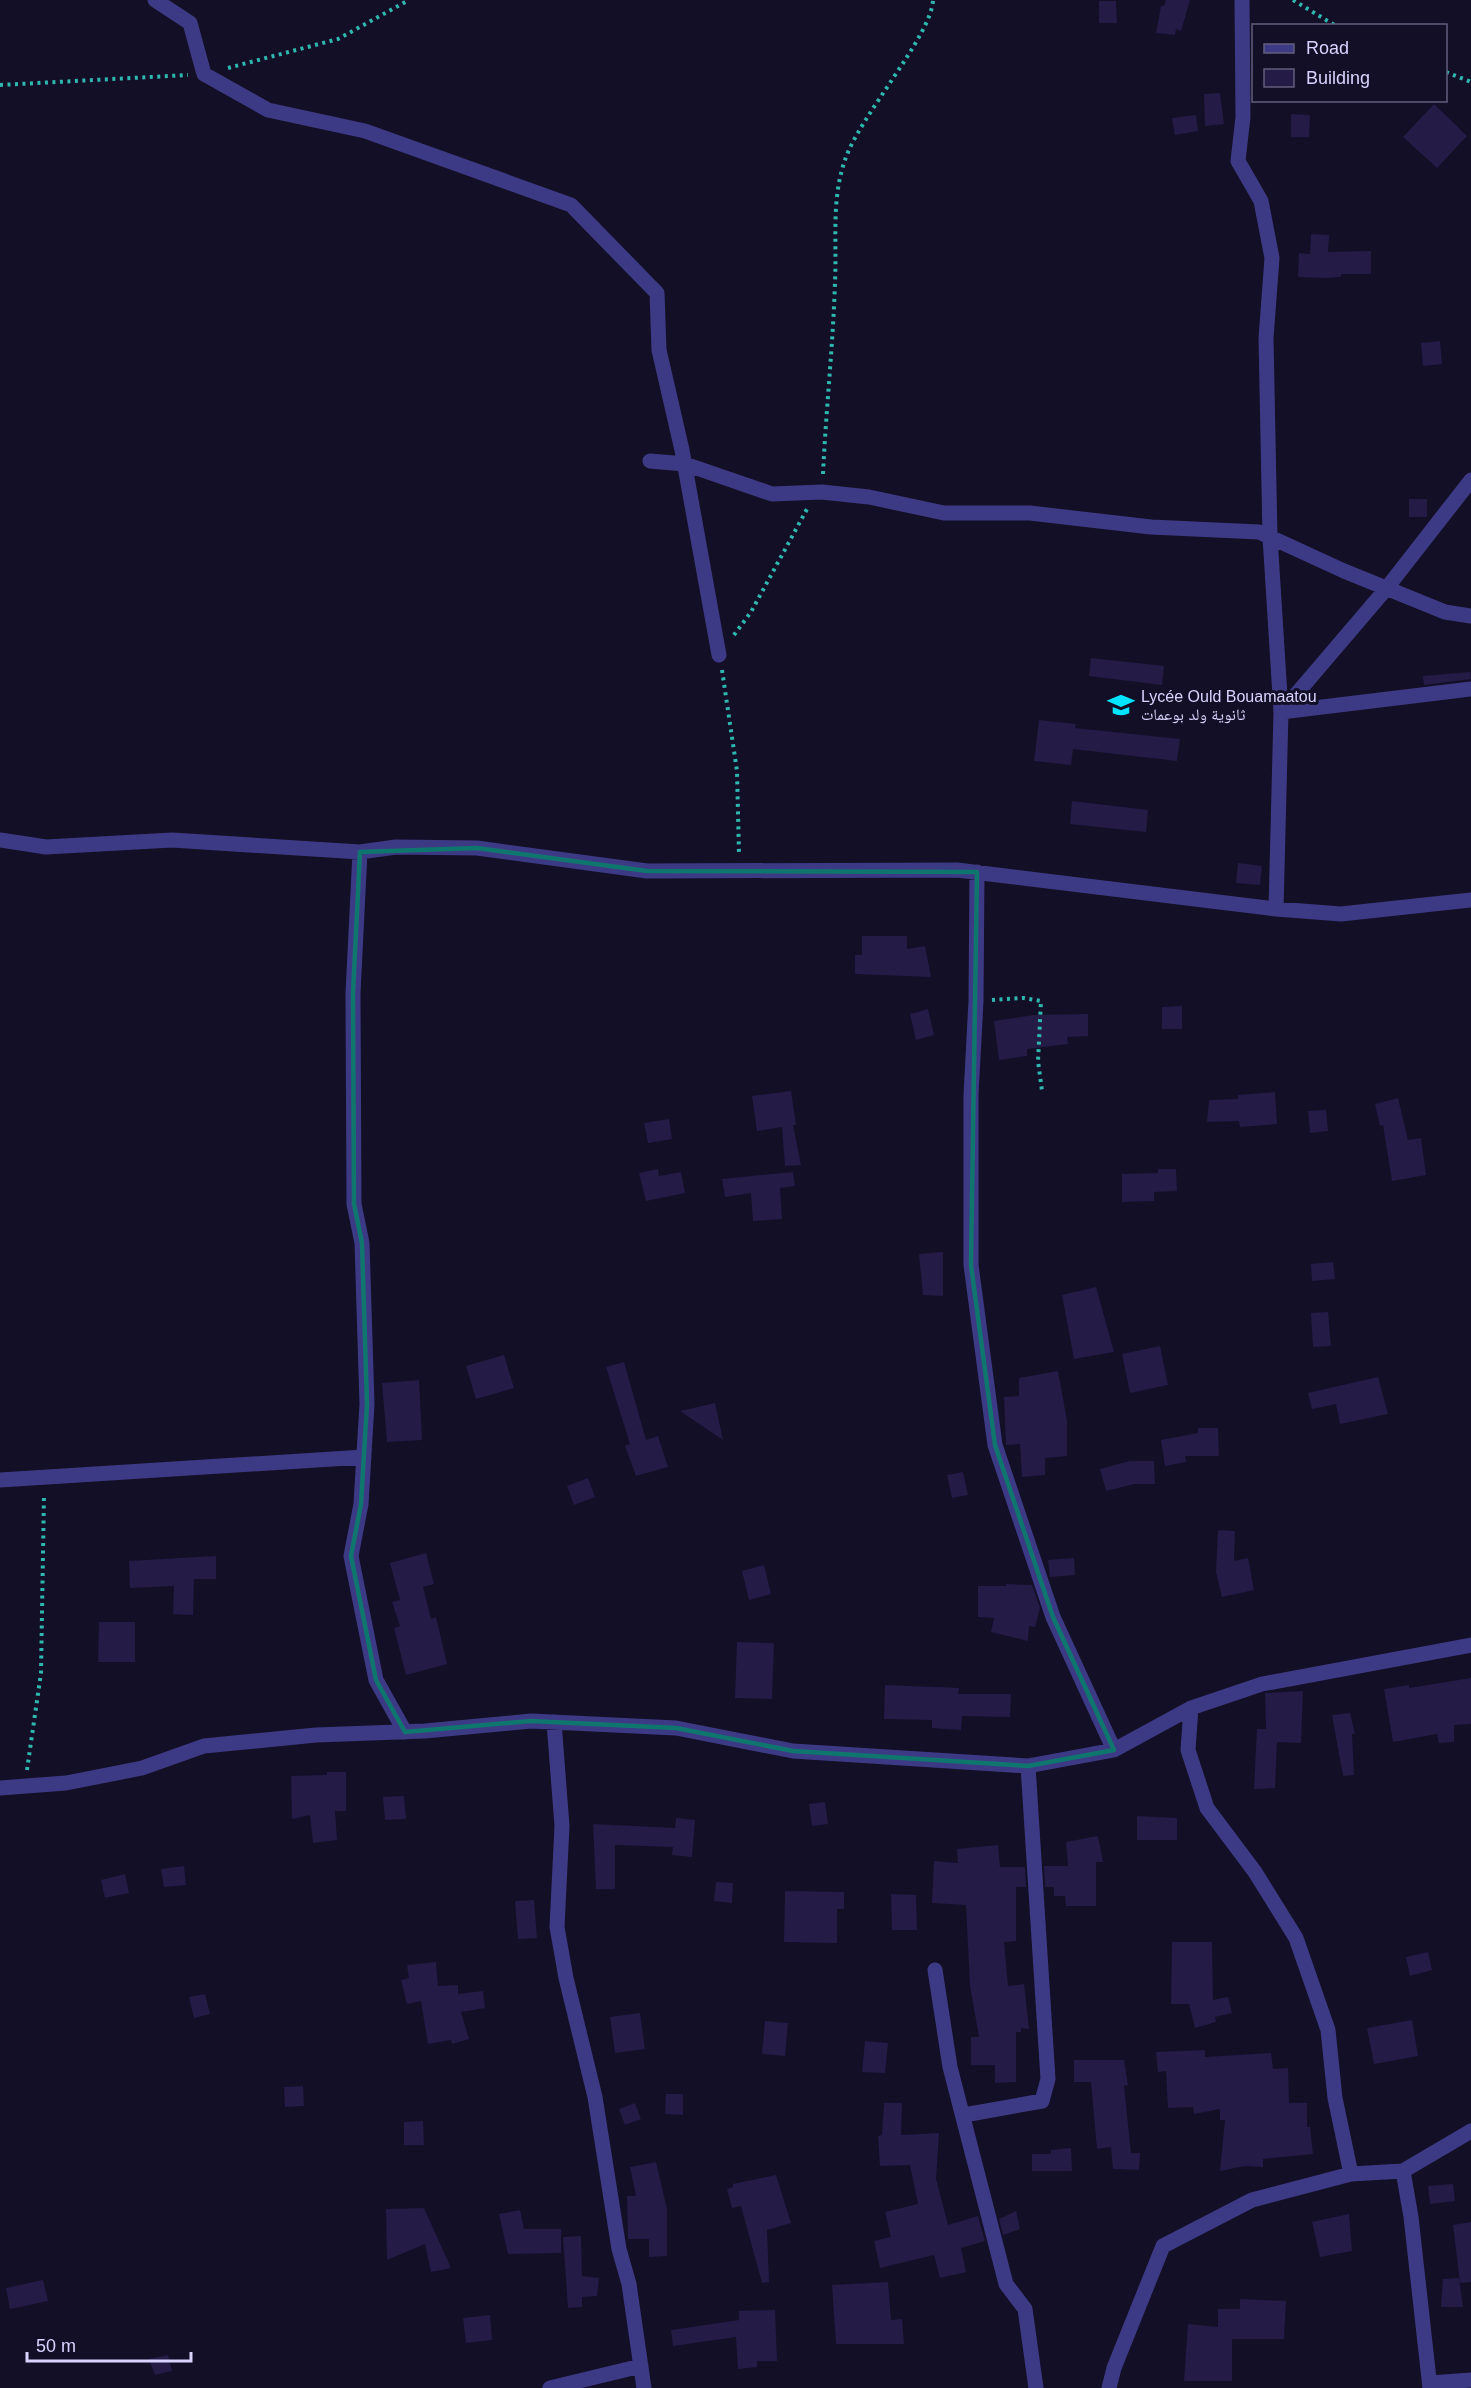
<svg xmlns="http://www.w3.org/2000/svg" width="1471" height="2388" font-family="Helvetica,'Noto Naskh Arabic',sans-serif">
<rect width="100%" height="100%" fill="#130f26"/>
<path fill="#241b47" d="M 1166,0 L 1190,0 L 1181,31 L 1176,29 L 1175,35 L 1156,33 L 1161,6 L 1164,6 Z
M 1099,1 L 1116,1 L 1117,23 L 1099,23 Z
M 1220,93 L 1224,124 L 1205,126 L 1204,94 Z
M 1434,104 L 1467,136 L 1437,168 L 1403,137 Z
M 1291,114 L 1310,115 L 1309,137 L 1291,137 Z
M 1196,115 L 1198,131 L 1175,135 L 1172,118 Z
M 1311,234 L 1329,235 L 1328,252 L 1371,251 L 1371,274 L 1341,274 L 1341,277 L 1325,278 L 1298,277 L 1299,253 L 1310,254 Z
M 1440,341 L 1442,364 L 1423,366 L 1421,343 Z
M 1409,499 L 1427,499 L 1427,517 L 1409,517 Z
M 1091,658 L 1164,666 L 1162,685 L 1089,676 Z
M 1470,672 L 1471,679 L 1424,685 L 1423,676 Z
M 1039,720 L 1076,724 L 1075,728 L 1180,739 L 1177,761 L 1073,749 L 1071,765 L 1034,761 Z
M 1072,801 L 1148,810 L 1146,832 L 1070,824 Z
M 1238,863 L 1262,866 L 1260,885 L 1236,883 Z
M 862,936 L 907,936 L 907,949 L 925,946 L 931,977 L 855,974 L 855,955 L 862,955 Z
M 1182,1006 L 1182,1029 L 1162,1029 L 1162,1007 Z
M 928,1009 L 934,1035 L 916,1040 L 910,1014 Z
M 1088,1014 L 1088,1036 L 1067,1037 L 1068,1044 L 1027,1049 L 1027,1056 L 999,1060 L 994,1021 L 1034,1015 Z
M 791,1091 L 796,1125 L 793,1125 L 801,1165 L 785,1166 L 782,1127 L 757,1131 L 752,1096 Z
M 1275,1092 L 1277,1124 L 1240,1127 L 1239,1121 L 1207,1122 L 1209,1100 L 1238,1099 L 1238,1095 Z
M 1398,1098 L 1408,1140 L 1421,1138 L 1426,1175 L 1392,1181 L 1383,1125 L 1380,1126 L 1375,1104 Z
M 1326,1110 L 1328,1131 L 1310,1133 L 1308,1111 Z
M 669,1119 L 672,1139 L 648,1143 L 644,1123 Z
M 658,1169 L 659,1176 L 681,1172 L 685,1193 L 646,1201 L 639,1173 Z
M 1158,1169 L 1176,1169 L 1177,1191 L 1154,1192 L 1154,1201 L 1122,1202 L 1122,1174 L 1158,1173 Z
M 793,1172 L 795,1186 L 780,1188 L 782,1219 L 753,1221 L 751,1193 L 725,1197 L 722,1179 Z
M 943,1252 L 943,1296 L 923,1295 L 919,1254 Z
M 1333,1262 L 1335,1279 L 1312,1281 L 1311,1264 Z
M 1096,1287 L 1114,1352 L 1074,1359 L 1062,1295 Z
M 1328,1312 L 1331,1346 L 1313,1347 L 1311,1313 Z
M 1160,1346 L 1168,1385 L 1130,1393 L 1122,1354 Z
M 504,1355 L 514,1388 L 476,1399 L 466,1366 Z
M 624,1362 L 646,1440 L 658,1436 L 668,1467 L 636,1476 L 625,1446 L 630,1444 L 606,1367 Z
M 1058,1371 L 1067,1421 L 1067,1456 L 1045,1458 L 1045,1475 L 1022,1477 L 1020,1444 L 1006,1445 L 1004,1397 L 1019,1396 L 1019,1378 Z
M 1378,1377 L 1388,1414 L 1340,1424 L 1336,1404 L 1312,1409 L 1308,1393 Z
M 419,1380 L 422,1440 L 387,1442 L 382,1383 Z
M 715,1403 L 723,1440 L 680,1411 Z
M 1198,1428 L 1218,1428 L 1219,1456 L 1185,1456 L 1186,1462 L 1165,1466 L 1161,1440 L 1198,1433 Z
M 1130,1461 L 1154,1461 L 1155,1484 L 1134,1484 L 1106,1491 L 1100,1469 Z
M 963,1472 L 968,1495 L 952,1498 L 947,1475 Z
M 588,1478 L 595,1497 L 574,1505 L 567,1486 Z
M 1218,1530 L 1235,1531 L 1234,1561 L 1248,1558 L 1254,1590 L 1222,1597 L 1216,1572 Z
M 426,1553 L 434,1584 L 423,1587 L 431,1619 L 436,1617 L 447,1664 L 406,1675 L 394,1628 L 400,1626 L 392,1602 L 400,1600 L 390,1563 Z
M 216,1556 L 216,1579 L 194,1579 L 193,1615 L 173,1614 L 174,1586 L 130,1588 L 129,1561 Z
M 1074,1558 L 1075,1575 L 1050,1577 L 1048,1560 Z
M 764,1565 L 771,1594 L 749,1600 L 742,1571 Z
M 1006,1584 L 1032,1585 L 1040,1608 L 1035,1627 L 1029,1626 L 1028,1641 L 991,1632 L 994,1618 L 978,1617 L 978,1586 L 1006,1586 Z
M 99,1622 L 135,1622 L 135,1662 L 98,1662 Z
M 737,1642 L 774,1643 L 772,1699 L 735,1698 Z
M 1471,1678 L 1471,1724 L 1454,1725 L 1454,1742 L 1439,1743 L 1437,1734 L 1393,1742 L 1384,1689 L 1409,1685 L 1409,1688 Z
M 885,1685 L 959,1688 L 958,1694 L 1011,1694 L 1010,1717 L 962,1716 L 961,1730 L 932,1728 L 932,1720 L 884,1719 Z
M 1303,1691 L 1301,1743 L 1277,1742 L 1275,1788 L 1254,1789 L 1257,1729 L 1266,1729 L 1265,1693 Z
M 1350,1713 L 1355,1734 L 1352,1734 L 1354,1775 L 1343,1776 L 1332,1715 Z
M 327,1772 L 346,1772 L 346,1811 L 335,1811 L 337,1840 L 313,1843 L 310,1815 L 292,1819 L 291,1776 L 327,1775 Z
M 404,1796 L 406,1819 L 385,1820 L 383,1797 Z
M 825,1802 L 828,1824 L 812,1826 L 809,1804 Z
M 1137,1816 L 1177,1818 L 1177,1840 L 1137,1840 Z
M 676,1818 L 695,1820 L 692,1857 L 672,1855 L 673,1847 L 615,1845 L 615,1889 L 596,1889 L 593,1824 L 675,1828 Z
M 1098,1836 L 1103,1862 L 1096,1862 L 1096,1906 L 1066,1906 L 1065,1896 L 1054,1896 L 1054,1887 L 1045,1887 L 1044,1866 L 1068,1866 L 1066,1842 Z
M 998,1845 L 1000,1867 L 1025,1867 L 1026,1887 L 1016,1887 L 1016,1941 L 1004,1942 L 1008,1986 L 1024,1984 L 1029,2029 L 1021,2028 L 1021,2032 L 1016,2032 L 1016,2082 L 995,2083 L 995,2065 L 971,2065 L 971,2037 L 979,2037 L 970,1986 L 966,1905 L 932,1903 L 934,1861 L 958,1863 L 957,1849 Z
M 184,1866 L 186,1885 L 164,1887 L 161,1869 Z
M 125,1874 L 129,1893 L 105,1898 L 101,1880 Z
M 716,1882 L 733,1883 L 732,1903 L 714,1901 Z
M 785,1891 L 844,1892 L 844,1909 L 837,1909 L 837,1943 L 784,1942 Z
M 891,1894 L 916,1895 L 917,1930 L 892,1930 Z
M 534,1900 L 537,1938 L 518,1939 L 515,1901 Z
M 1172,1942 L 1212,1942 L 1213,2000 L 1228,1997 L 1232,2013 L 1215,2017 L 1216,2022 L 1195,2028 L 1189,2004 L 1171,2004 Z
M 1428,1952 L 1432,1970 L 1410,1976 L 1406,1957 Z
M 436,1962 L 438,1986 L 458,1985 L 458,1994 L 483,1991 L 485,2008 L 461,2012 L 469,2039 L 452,2044 L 451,2040 L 428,2044 L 421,2001 L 407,2004 L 401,1980 L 409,1978 L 407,1965 Z
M 205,1994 L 210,2014 L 194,2018 L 189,1997 Z
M 640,2013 L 645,2049 L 615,2053 L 610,2017 Z
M 1412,2020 L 1418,2056 L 1374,2064 L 1367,2028 Z
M 765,2021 L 788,2023 L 785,2056 L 762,2054 Z
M 865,2041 L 888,2043 L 885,2073 L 862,2072 Z
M 1205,2050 L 1205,2057 L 1271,2053 L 1273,2069 L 1288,2068 L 1289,2103 L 1307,2103 L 1307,2127 L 1310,2127 L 1313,2154 L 1263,2159 L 1263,2167 L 1245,2166 L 1220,2171 L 1225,2120 L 1220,2120 L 1220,2109 L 1194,2114 L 1193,2107 L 1168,2108 L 1166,2071 L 1158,2072 L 1156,2052 Z
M 1074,2060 L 1124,2060 L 1128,2085 L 1124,2086 L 1131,2153 L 1140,2153 L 1139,2170 L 1113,2169 L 1111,2147 L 1097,2149 L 1091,2082 L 1074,2082 Z
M 303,2086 L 304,2106 L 285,2107 L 284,2087 Z
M 666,2094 L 683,2094 L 683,2115 L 665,2114 Z
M 635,2103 L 641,2119 L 625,2125 L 619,2109 Z
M 884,2103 L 902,2103 L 901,2135 L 939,2133 L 936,2179 L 948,2225 L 978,2216 L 985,2241 L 961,2248 L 966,2272 L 940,2278 L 934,2255 L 880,2268 L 874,2241 L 891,2237 L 885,2212 L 918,2204 L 910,2165 L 880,2166 L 878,2136 L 882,2135 Z
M 423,2121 L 424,2145 L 404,2145 L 404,2122 Z
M 1071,2148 L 1072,2171 L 1032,2171 L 1032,2154 L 1051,2154 L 1051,2150 Z
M 656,2162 L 667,2209 L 667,2256 L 649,2257 L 649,2239 L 628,2239 L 627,2196 L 636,2196 L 630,2167 Z
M 776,2175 L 791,2223 L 767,2230 L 769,2282 L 762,2283 L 741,2206 L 732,2208 L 727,2189 L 733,2187 L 733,2184 Z
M 1453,2184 L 1455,2201 L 1430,2204 L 1428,2186 Z
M 424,2208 L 438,2239 L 451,2268 L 431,2272 L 425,2244 L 387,2260 L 386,2209 Z
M 520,2210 L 524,2229 L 561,2229 L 561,2253 L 508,2254 L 499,2214 Z
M 1016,2211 L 1020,2229 L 1003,2235 L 999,2219 Z
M 1349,2214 L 1352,2251 L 1320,2257 L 1312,2222 Z
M 1471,2222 L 1471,2282 L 1460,2283 L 1453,2225 Z
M 581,2236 L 582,2276 L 599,2278 L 597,2296 L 582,2297 L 582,2307 L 568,2308 L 563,2237 Z
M 1459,2278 L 1463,2307 L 1441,2307 L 1443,2279 Z
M 43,2280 L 48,2301 L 10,2309 L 6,2288 Z
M 888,2282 L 891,2320 L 902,2319 L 904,2344 L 836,2344 L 832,2285 Z
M 1240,2299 L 1286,2301 L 1284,2339 L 1232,2339 L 1232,2381 L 1184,2381 L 1188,2324 L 1218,2327 L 1218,2309 L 1240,2309 Z
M 775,2310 L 777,2361 L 757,2361 L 757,2367 L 738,2369 L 736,2337 L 673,2346 L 671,2330 L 739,2320 L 739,2311 Z
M 490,2315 L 492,2340 L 466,2343 L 463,2318 Z
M 168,2355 L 172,2371 L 155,2375 L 149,2359 Z"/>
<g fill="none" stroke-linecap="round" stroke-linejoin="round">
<path stroke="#2fb8b0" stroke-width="4" stroke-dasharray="3 4.5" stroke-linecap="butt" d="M 1293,0 L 1336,26
M 228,68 L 338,39 L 409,0
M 1446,72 L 1471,82
M 0,85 L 188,75
M 823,474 C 826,410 833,346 835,282 C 837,240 831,200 845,160 C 859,117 932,35 933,0
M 734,635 L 751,612 L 807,509
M 722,670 L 737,771 L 739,854
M 992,1000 L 1023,998 L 1041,1001 L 1038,1061 L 1042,1091
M 27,1770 L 41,1673 L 44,1494"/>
<path stroke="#3d3a85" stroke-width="15" d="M 155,0 L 190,23 L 204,74 L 268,110 L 365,131 L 571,205 L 657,293 L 659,350 L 682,450 L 719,655
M 1242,0 L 1243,117 L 1238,161 L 1261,201 L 1272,258 L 1266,338 L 1270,537 L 1281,712 L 1276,909
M 650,461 L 685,464 L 772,494 L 822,492 L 869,497 L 944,513 L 1030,513 L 1151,527 L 1259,532 L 1344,571 L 1445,612 L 1471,616
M 1281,712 L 1386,589 L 1471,480
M 1281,712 L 1471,689
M 0,840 L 46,847 L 172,840 L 360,852 L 396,847 L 477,848 L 647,871 L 957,870 L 1276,909 L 1341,914 L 1471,900
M 360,852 L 353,993 L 354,1204 L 362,1243 L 367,1404 L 361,1504 L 351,1556 L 376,1680 L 405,1732
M 977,872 L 976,1001 L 971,1095 L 971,1265 L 995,1445 L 1053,1617 L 1114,1750
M 0,1480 L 364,1457
M 1191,1708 L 1188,1750 L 1207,1808 L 1255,1872 L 1296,1938 L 1328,2030 L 1335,2098 L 1351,2174
M 554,1722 L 562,1826 L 557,1927 L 566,1978 L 595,2097 L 619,2249 L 629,2284 L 644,2388
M 0,1788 L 66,1783 L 142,1768 L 204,1746 L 316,1735 L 425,1731 L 531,1721 L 676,1728 L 793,1751 L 1028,1766 L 1114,1750 L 1191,1708 L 1262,1684 L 1471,1645
M 935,1970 L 950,2067 L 1006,2284 L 1025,2309 L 1036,2388
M 964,2115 L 1042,2101 L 1048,2079 L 1028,1766
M 1403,2171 L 1411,2217 L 1430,2388
M 1430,2383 L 1471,2380
M 550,2388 L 641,2366
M 1109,2388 L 1114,2368 L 1163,2246 L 1252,2200 L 1351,2174 L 1403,2171 L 1471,2131"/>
</g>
<path fill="none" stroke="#0f766e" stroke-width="4.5" stroke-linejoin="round" d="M 477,848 L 647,871 L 977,872 L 971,1265 L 995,1445 L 1053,1617 L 1114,1750 L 1028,1766 L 793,1751 L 676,1728 L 531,1721 L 405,1732 L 376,1680 L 351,1556 L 361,1504 L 367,1404 L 362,1243 L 354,1204 L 353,993 L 360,852 Z"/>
<defs>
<g id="school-bare" transform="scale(2.07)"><path d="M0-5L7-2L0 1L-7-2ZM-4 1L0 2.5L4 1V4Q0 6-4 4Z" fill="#00e5ff" stroke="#130f26" stroke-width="2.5" paint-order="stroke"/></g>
</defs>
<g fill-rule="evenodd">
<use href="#school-bare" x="1121" y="705"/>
</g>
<g text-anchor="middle" stroke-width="6" stroke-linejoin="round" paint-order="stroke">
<g font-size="16" fill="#d9d4ff" stroke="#130f26" text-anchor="start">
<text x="1141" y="702">Lycée Ould Bouamaatou<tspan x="1141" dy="18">ثانوية ولد بوعمات</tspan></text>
</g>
</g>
<rect x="1252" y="24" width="195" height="78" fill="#130f26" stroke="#625e7d" stroke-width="1.5"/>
<rect x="1264" y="44" width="30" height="9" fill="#3d3a85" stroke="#625e7d" stroke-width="1.5"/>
<text x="1306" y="54" font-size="18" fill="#d9d4ff">Road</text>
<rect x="1264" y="69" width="30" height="18" fill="#241b47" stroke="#625e7d" stroke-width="1.5"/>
<text x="1306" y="84" font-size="18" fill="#d9d4ff">Building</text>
<path d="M27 2352v9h164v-9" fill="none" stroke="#d9d4ff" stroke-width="3"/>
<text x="36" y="2352" font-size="18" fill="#d9d4ff" stroke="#130f26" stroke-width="4.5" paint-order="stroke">50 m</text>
</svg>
